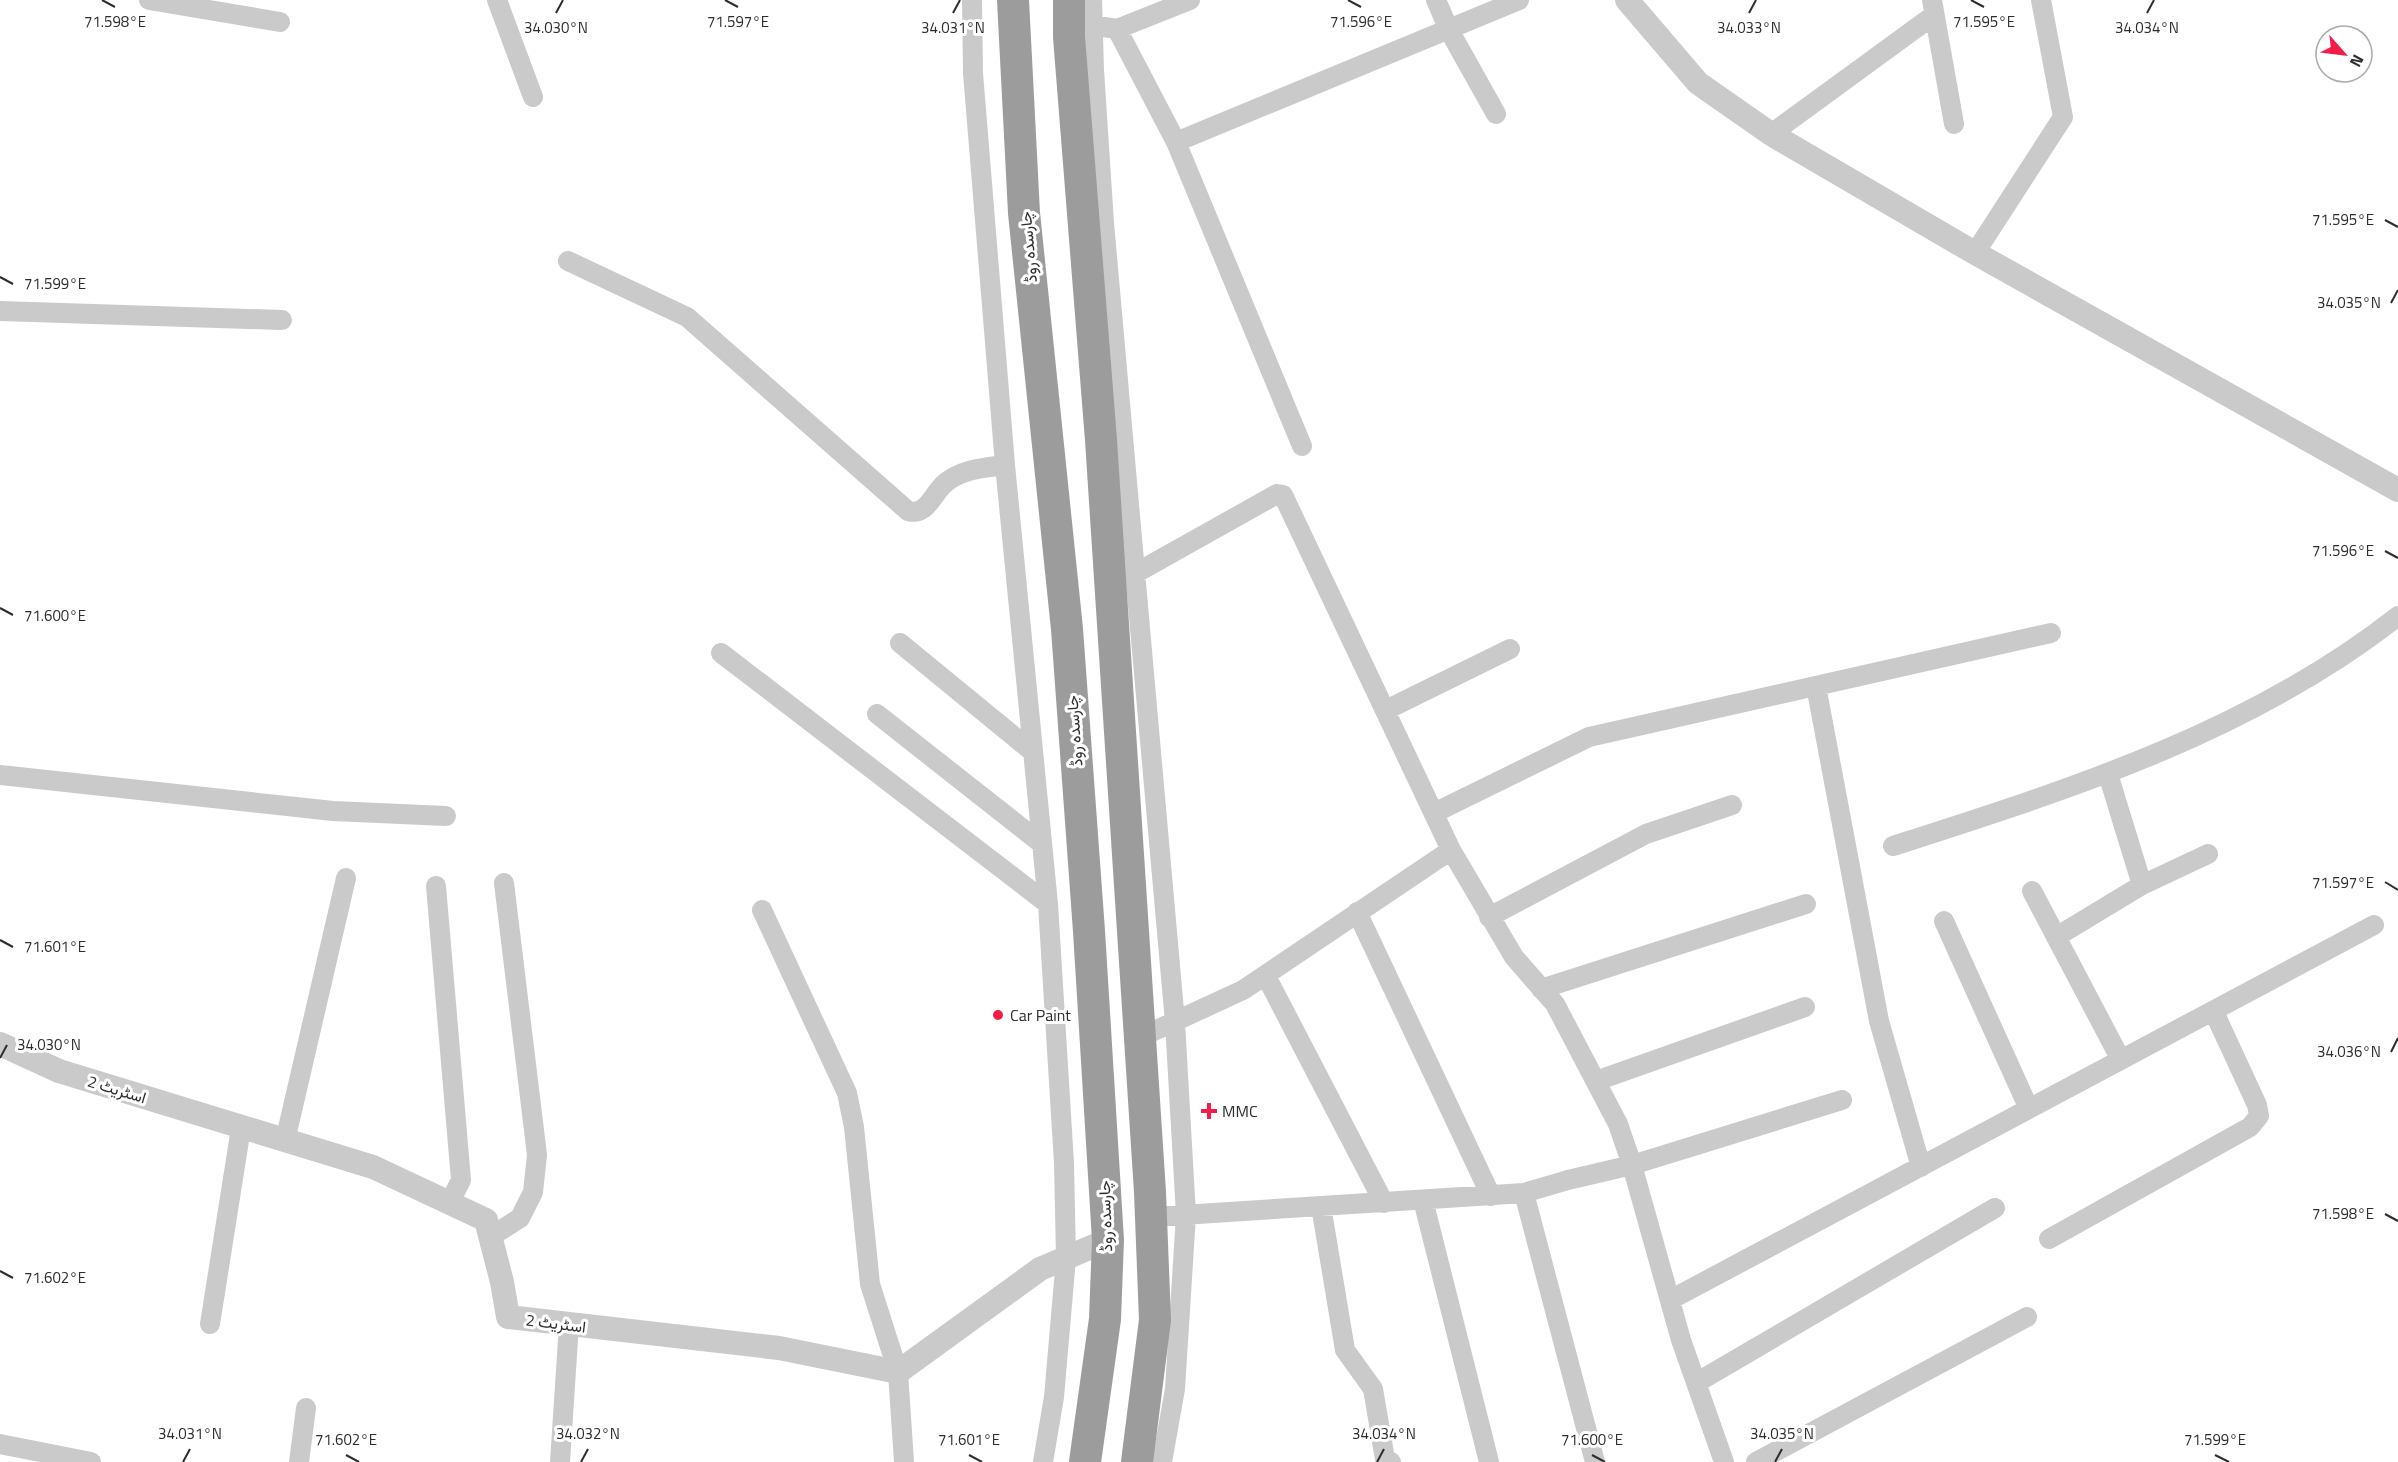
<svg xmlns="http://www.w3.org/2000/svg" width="2398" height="1462" font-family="'Titillium Web',Vazirmatn,sans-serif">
<rect width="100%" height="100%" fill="#fff"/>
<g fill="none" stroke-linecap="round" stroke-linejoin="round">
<path stroke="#cacaca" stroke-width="20" d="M 149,0 L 280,22
M 497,0 L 533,97
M 972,0 L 973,73 L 1005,465 L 1048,904 L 1064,1163 L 1066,1258 L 1054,1397 L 1043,1462
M 1092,0 L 1094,70 L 1104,223 L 1175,1022 L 1186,1215 L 1175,1389 L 1162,1462
M 1436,0 L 1449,30 L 1496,114
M 1932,0 L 1954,124
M 1104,27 L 1117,29 L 1190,0
M 1117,29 L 1176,142 L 1302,446
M 1771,134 L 1934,15
M 1176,142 L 1519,0
M 1975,253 L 2063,117 L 2041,0
M 568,261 L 687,317 L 908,511 C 926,516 932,496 943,485 C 960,469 983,468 1005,465
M 0,311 L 282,320
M 1136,573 L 1277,494 L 1283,495 L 1451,850 L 1514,957 L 1555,1004 L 1618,1124 L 1632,1165 L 1681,1340 L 1724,1462
M 900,643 L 1033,752
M 721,653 L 1048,904
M 1816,686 L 1879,1021 L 1921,1167
M 1386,710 L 1510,649
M 877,714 L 1042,844
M 2108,774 L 2142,885
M 0,775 L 333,811 L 446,816
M 1434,813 L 1589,737 L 2051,633
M 1893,846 C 2070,789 2249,733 2398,616
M 436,886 L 461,1180 L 450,1202
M 2032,891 L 2121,1060
M 762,910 L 847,1093 L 854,1127 L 870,1284 L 898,1372 L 904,1462
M 1357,912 L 1491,1196
M 1489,917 L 1646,834 L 1732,805
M 1944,921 L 2029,1109
M 2056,937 L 2142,885 L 2208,854
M 1266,976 L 1384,1203
M 1541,989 L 1806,904
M 1141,1037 L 1243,990 L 1451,850
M 1596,1081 L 1805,1007
M 285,1141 L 346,878
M 1524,1193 L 1595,1462
M 1423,1200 L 1489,1462
M 1321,1206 L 1345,1350 L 1373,1389 L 1385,1459 L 1391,1462
M 1151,1217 L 1524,1193 L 1568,1180 L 1632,1165 L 1842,1100
M 490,1237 L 520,1218 L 533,1192 L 537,1155 L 504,883
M 2049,1239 L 2250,1127 L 2259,1116 L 2257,1105 L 2214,1012
M 1670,1300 L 2374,925
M 210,1324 L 241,1128
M 1696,1383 L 1995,1208
M 0,1444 L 91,1462
M 299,1462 L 306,1408
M 560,1462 L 569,1324
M 1756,1462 L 2027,1317"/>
<path stroke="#cacaca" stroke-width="24" d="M 1627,0 L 1698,83 L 1771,134 L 1975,253 L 2398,490
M 0,1044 L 59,1071 L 373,1167 L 486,1220 L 502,1282 L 508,1317 L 779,1348 L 898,1372 L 1040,1269 L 1108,1240"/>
<path stroke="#9c9c9c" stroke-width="32" d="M 1013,0 L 1024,213 L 1067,629 L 1089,931 L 1108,1240 L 1105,1319 L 1085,1462
M 1069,0 L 1069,37 L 1101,440 L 1150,1192 L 1155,1320 L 1137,1462"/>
</g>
<path fill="none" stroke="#2d2d2d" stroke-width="2" d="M 102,0 L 115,7M 725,0 L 738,7M 1348,0 L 1361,7M 1971,0 L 1984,7M 556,13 L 563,0M 953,13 L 960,0M 1749,13 L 1756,0M 2147,13 L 2154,0M 2385,220 L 2398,227M 0,277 L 13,284M 2391,303 L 2398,290M 2385,551 L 2398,558M 0,608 L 13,615M 2385,882 L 2398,890M 0,940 L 13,947M 2391,1052 L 2398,1038M 0,1058 L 7,1045M 2385,1214 L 2398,1221M 0,1271 L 13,1278M 346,1455 L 359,1462M 969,1455 L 982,1462M 1592,1455 L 1605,1462M 2215,1455 L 2229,1462M 183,1462 L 190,1449M 581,1462 L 588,1449M 1377,1462 L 1384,1449M 1775,1462 L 1782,1449"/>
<g fill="#f61c48" stroke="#fff" stroke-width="2">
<circle cx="998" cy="1015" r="6"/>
<path d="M1206 1102h6v6h6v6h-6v6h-6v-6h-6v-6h6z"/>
</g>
<g text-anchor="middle" stroke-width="6" stroke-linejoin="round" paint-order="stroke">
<g font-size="16" fill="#2d2d2d" stroke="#fff">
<text transform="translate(1028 247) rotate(-95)" y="6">چارسدہ روڈ</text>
<text transform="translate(1074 731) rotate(-94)" y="6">چارسدہ روڈ</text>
<text transform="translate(117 1089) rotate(17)" y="6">اسٹریٹ 2</text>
<text transform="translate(1105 1216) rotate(-92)" y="6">چارسدہ روڈ</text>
<text transform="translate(556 1323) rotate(7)" y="6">اسٹریٹ 2</text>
</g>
<g font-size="16" fill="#2d2d2d" stroke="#fff" text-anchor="start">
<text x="1010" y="1021">Car Paint</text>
<text x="1222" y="1117">MMC</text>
</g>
</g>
<g font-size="15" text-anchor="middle" fill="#2d2d2d" stroke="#fff" stroke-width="6" stroke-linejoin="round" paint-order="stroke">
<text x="1361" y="27">71.596°E</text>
<text x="1984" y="27">71.595°E</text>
<text x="115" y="27">71.598°E</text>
<text x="738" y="27">71.597°E</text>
<text x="556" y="33">34.030°N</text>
<text x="953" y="33">34.031°N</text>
<text x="1749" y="33">34.033°N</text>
<text x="2147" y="33">34.034°N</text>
<text x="2343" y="225">71.595°E</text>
<text x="55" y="289">71.599°E</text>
<text x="2349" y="308">34.035°N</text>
<text x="2343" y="556">71.596°E</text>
<text x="55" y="621">71.600°E</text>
<text x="2343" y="888">71.597°E</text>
<text x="55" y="952">71.601°E</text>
<text x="49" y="1050">34.030°N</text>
<text x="2349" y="1057">34.036°N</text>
<text x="2343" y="1219">71.598°E</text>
<text x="55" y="1283">71.602°E</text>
<text x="190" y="1439">34.031°N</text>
<text x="588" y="1439">34.032°N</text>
<text x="1384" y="1439">34.034°N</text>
<text x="1782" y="1439">34.035°N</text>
<text x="346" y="1445">71.602°E</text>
<text x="969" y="1445">71.601°E</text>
<text x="1592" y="1445">71.600°E</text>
<text x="2215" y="1445">71.599°E</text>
</g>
<g transform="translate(2344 54) rotate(118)"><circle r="28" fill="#ffffff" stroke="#ababab" stroke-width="1.5"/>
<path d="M0-4.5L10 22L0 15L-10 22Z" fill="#f61c48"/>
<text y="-9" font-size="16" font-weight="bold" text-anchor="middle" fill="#2d2d2d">N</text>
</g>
</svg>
